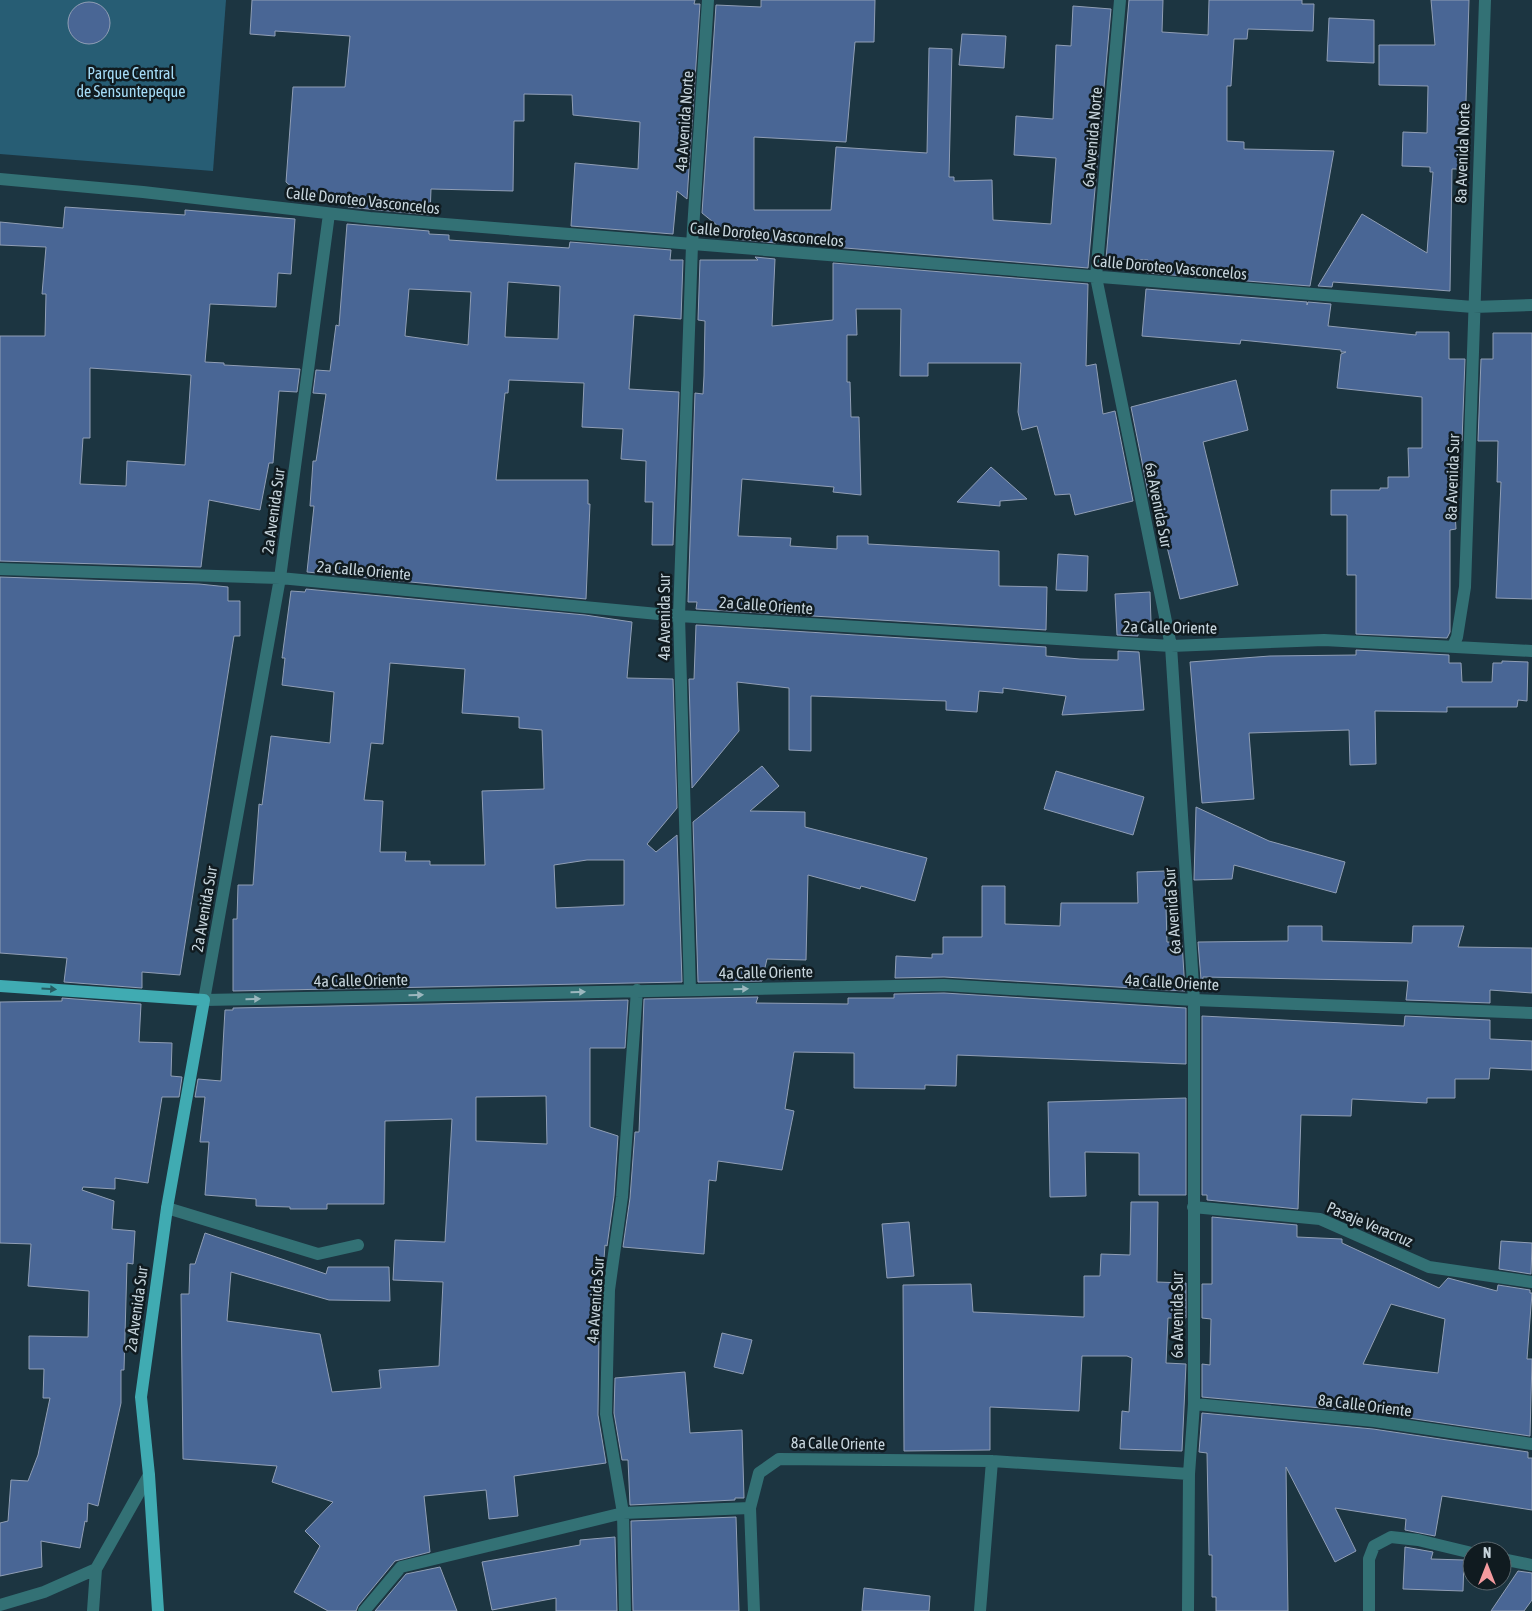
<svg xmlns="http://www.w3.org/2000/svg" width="1532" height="1611" font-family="'Asap Condensed',sans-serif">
<rect width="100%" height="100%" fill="#1c3541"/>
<path fill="#275d74" d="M 0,0 L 226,0 L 213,171 L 0,154 Z"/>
<path fill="#496695" stroke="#909eb5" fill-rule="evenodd" d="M 252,0 L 695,0 L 694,4 L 700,4 L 687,199 L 677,191 L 673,234 L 571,226 L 575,163 L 638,169 L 640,122 L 573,115 L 572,95 L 524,94 L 524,121 L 514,121 L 513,191 L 431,189 L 430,215 L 348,207 L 349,196 L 301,195 L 286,182 L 293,87 L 345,87 L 350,36 L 275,31 L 275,36 L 250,34 Z
M 761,0 L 875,0 L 874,42 L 855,42 L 846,142 L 754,137 L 754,210 L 831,210 L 836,147 L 927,153 L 929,48 L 952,49 L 949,177 L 954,177 L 954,181 L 992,180 L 993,220 L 1051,224 L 1056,158 L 1014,155 L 1016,116 L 1053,119 L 1056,45 L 1071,46 L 1073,6 L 1111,9 L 1088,268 L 833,247 L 833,240 L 776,239 L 776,243 L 734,239 L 702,213 L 716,5 L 761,7 Z
M 1129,0 L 1163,0 L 1162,32 L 1208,35 L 1209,0 L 1302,0 L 1302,4 L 1314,4 L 1313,31 L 1248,29 L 1247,39 L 1234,39 L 1231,86 L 1227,86 L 1227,141 L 1244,142 L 1244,149 L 1334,151 L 1310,286 L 1147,273 L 1148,260 L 1106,259 Z
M 1431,0 L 1469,0 L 1464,169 L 1452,169 L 1450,291 L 1333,282 L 1332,287 L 1318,286 L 1362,214 L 1427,253 L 1433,172 L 1430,172 L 1430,167 L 1402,166 L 1403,132 L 1427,133 L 1428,86 L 1379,85 L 1379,45 L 1435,45 Z
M68 23a21 21 0 1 1 42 0a21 21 0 1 1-42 0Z
M 1329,18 L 1374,20 L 1374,63 L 1327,61 Z
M 962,34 L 1006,36 L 1004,68 L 959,65 Z
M 65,207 L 185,215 L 185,210 L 295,219 L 291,274 L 278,273 L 276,307 L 210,304 L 205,362 L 224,363 L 224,365 L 300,369 L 297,392 L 279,391 L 273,463 L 269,463 L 260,510 L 209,500 L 201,567 L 0,561 L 0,336 L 45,336 L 46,294 L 42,294 L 46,247 L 0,245 L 0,222 L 63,228 ZM 90,368 L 191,375 L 185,465 L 127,461 L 126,486 L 80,484 L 83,438 L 90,438 Z
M 347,224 L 429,231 L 429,234 L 449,235 L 449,240 L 569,248 L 570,242 L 671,250 L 670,260 L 683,260 L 681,319 L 634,315 L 629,389 L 679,392 L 673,545 L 652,545 L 653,502 L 645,502 L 646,461 L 621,459 L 623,429 L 582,427 L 584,383 L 509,380 L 508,393 L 505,393 L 496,480 L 588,480 L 588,504 L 590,504 L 586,599 L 307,572 L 314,506 L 310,506 L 313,461 L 316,461 L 326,394 L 313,393 L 316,370 L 330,371 L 336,325 L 339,326 ZM 508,282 L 560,286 L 558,339 L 505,337 ZM 409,289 L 471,292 L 468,345 L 405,336 Z
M 755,257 L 775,259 L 772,326 L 833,320 L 833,263 L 1088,284 L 1086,366 L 1096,364 L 1103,414 L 1115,411 L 1133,501 L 1075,515 L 1070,494 L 1055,495 L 1037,426 L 1022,430 L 1018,412 L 1021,363 L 928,363 L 928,376 L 900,376 L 901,309 L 856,309 L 857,335 L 847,335 L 847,382 L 850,382 L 851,417 L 859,417 L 861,495 L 833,492 L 834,487 L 742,479 L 738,536 L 791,538 L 790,546 L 837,549 L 837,536 L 868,536 L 868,544 L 999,551 L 999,586 L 1047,587 L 1046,630 L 696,609 L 697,602 L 688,602 L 695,393 L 703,394 L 704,376 L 705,321 L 698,320 L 700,260 L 758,260 Z
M 1146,289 L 1307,302 L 1307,305 L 1308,302 L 1331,304 L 1328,326 L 1416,335 L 1416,332 L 1449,332 L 1449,359 L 1465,359 L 1462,441 L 1452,441 L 1453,496 L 1454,496 L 1456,529 L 1450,530 L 1450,632 L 1447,638 L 1356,634 L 1356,575 L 1347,575 L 1347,515 L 1331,515 L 1331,490 L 1380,490 L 1380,488 L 1388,488 L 1388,477 L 1409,477 L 1408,448 L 1422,448 L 1422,397 L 1337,388 L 1341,354 L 1346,352 L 1341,352 L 1341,350 L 1241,340 L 1240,344 L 1142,336 Z
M 1493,333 L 1532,333 L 1532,599 L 1496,598 L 1501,482 L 1497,482 L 1498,441 L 1478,441 L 1481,359 L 1493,359 Z
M 1236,380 L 1248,430 L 1203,442 L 1238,585 L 1180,599 L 1154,495 L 1149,497 L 1131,407 Z
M 991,467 L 1027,499 L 1000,501 L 1000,506 L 957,502 Z
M 1058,554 L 1088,556 L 1087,591 L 1056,590 Z
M 0,577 L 199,584 L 228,587 L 228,601 L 240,601 L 240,636 L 234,636 L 180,975 L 142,972 L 142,988 L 64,982 L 67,958 L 0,953 Z
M 306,589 L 585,615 L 632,622 L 627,678 L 673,679 L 677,808 L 647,844 L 656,852 L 677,835 L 682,982 L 233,991 L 233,919 L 237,919 L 238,885 L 253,885 L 259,804 L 262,805 L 271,736 L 330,743 L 334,692 L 282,685 L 285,658 L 282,658 L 291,591 L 305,592 ZM 390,663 L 465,669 L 462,713 L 519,717 L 519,728 L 542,730 L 544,789 L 482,791 L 485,865 L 430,865 L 430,861 L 405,861 L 406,852 L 380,852 L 383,801 L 364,800 L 371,743 L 383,744 ZM 587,860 L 624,860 L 624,905 L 556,908 L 554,865 Z
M 1150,592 L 1151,622 L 1137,622 L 1138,636 L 1117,635 L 1115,594 Z
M 696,625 L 1046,647 L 1046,656 L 1080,659 L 1118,660 L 1118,651 L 1139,652 L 1144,710 L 1062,715 L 1066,696 L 1003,688 L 1003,693 L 979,691 L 977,712 L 946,710 L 946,701 L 811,696 L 811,751 L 789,750 L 789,688 L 737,682 L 739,731 L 692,788 L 689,679 L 694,679 Z
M 1356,650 L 1449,655 L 1449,663 L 1461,663 L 1462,682 L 1492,682 L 1493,663 L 1502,663 L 1502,661 L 1528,662 L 1527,701 L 1518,700 L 1517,707 L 1447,707 L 1447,712 L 1375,711 L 1376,764 L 1350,765 L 1349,730 L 1249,733 L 1254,799 L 1202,803 L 1190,662 L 1270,656 L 1356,655 Z
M 762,766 L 779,786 L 750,811 L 805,812 L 805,827 L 927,858 L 915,901 L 861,886 L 860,889 L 808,875 L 806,960 L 767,959 L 762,981 L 698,982 L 693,822 Z
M 1056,771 L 1144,797 L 1133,835 L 1044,809 Z
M 1196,807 L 1269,841 L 1345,862 L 1336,893 L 1234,865 L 1232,879 L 1194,880 Z
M 1165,871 L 1167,942 L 1182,942 L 1185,991 L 944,977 L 895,978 L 896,956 L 932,958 L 932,954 L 943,954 L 943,937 L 982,937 L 982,886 L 1005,886 L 1005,924 L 1060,926 L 1061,903 L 1138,903 L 1137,872 Z
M 1288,926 L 1322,926 L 1322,941 L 1412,943 L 1413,926 L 1464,926 L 1458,947 L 1532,948 L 1532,993 L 1490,990 L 1490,1003 L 1406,1000 L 1408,981 L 1203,977 L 1202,992 L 1198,942 L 1288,941 Z
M 944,993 L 1186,1008 L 1186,1064 L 957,1055 L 956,1086 L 925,1085 L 925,1089 L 854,1088 L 854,1053 L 794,1052 L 785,1109 L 794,1111 L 782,1170 L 718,1161 L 716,1181 L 709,1180 L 704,1254 L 623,1247 L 630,1198 L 635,1132 L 639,1132 L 644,999 L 758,997 L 756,1003 L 848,1004 L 848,998 L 894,998 L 894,994 Z
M 62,998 L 141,1004 L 139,1042 L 172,1043 L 171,1076 L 182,1077 L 179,1097 L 162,1097 L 148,1183 L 115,1178 L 115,1189 L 83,1187 L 82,1190 L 114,1201 L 112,1229 L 135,1231 L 133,1264 L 127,1263 L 124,1370 L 121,1370 L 121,1403 L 98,1506 L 88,1503 L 87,1522 L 85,1521 L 80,1548 L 41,1541 L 42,1567 L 0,1576 L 0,1523 L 8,1521 L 11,1480 L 28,1481 L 38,1455 L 50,1398 L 43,1398 L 44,1369 L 29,1369 L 29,1336 L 88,1337 L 89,1291 L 28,1286 L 31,1244 L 0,1243 L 0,1002 L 62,1001 Z
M 628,1000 L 625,1048 L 590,1048 L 590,1127 L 618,1136 L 614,1196 L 607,1246 L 605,1245 L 604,1259 L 600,1259 L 597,1331 L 599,1332 L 598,1415 L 606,1463 L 514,1476 L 518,1516 L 489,1519 L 486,1490 L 424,1496 L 430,1552 L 395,1561 L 358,1606 L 356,1611 L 328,1611 L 294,1592 L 320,1546 L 305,1531 L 333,1502 L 272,1482 L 277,1466 L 183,1459 L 181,1294 L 189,1294 L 190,1264 L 195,1264 L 205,1233 L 326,1274 L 328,1267 L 389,1267 L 390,1301 L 329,1300 L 231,1272 L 227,1321 L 320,1334 L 332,1392 L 381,1388 L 379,1370 L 439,1366 L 443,1282 L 393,1280 L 395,1240 L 445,1242 L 452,1119 L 385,1121 L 384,1204 L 327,1204 L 327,1209 L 290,1209 L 290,1207 L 256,1206 L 256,1199 L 205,1195 L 209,1142 L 200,1142 L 205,1097 L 195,1097 L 198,1079 L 221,1081 L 225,1010 L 233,1010 L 233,1008 ZM 546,1096 L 547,1144 L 476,1141 L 476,1097 Z
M 1202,1016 L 1404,1026 L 1405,1016 L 1490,1020 L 1490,1039 L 1532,1041 L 1532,1070 L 1490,1068 L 1489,1079 L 1455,1079 L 1455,1098 L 1427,1098 L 1427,1103 L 1352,1099 L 1351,1116 L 1301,1115 L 1298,1209 L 1207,1200 L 1207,1195 L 1202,1195 Z
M 1186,1098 L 1186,1195 L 1139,1195 L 1139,1153 L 1085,1152 L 1086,1196 L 1050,1197 L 1048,1102 Z
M 1131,1202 L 1158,1202 L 1157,1282 L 1186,1283 L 1186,1318 L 1168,1318 L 1166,1363 L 1186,1364 L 1182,1451 L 1120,1449 L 1122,1411 L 1129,1412 L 1132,1358 L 1127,1356 L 1082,1356 L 1079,1411 L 990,1407 L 990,1450 L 904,1451 L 903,1285 L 971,1284 L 973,1312 L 1084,1317 L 1084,1276 L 1100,1276 L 1101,1254 L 1130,1255 Z
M 1212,1217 L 1297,1225 L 1297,1237 L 1342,1239 L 1342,1243 L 1439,1288 L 1448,1278 L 1497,1291 L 1498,1285 L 1530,1290 L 1530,1293 L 1532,1293 L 1527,1359 L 1532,1359 L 1530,1436 L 1375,1413 L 1202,1397 L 1202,1364 L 1210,1365 L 1211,1319 L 1202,1318 L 1202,1284 L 1212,1284 ZM 1391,1304 L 1445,1319 L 1438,1373 L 1363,1364 Z
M 909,1222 L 914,1276 L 887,1278 L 882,1224 Z
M 1501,1241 L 1532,1243 L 1531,1274 L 1499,1269 Z
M 722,1333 L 752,1340 L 743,1374 L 714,1367 Z
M 685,1372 L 690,1433 L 742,1430 L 744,1498 L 735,1498 L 735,1500 L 630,1505 L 628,1460 L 622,1460 L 614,1413 L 615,1378 Z
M 1202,1413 L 1373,1429 L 1528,1452 L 1528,1458 L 1532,1458 L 1532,1510 L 1442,1496 L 1435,1536 L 1405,1530 L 1406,1519 L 1335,1508 L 1356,1551 L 1335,1562 L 1286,1467 L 1288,1611 L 1216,1611 L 1216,1597 L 1212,1597 L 1212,1555 L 1209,1555 L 1207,1453 L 1199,1452 Z
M 736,1517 L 739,1611 L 633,1611 L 631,1521 Z
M 615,1537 L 617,1611 L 556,1611 L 556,1598 L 492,1610 L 482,1562 L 580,1545 L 580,1540 Z
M 1405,1547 L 1433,1552 L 1431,1559 L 1464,1560 L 1463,1591 L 1403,1589 Z
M 440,1567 L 457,1611 L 375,1611 L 406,1574 Z
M 1518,1571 L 1532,1573 L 1532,1600 L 1524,1611 L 1491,1611 Z
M 864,1588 L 930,1596 L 929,1611 L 862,1611 Z"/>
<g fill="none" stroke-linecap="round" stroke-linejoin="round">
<path stroke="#337175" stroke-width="12" d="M 1120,0 L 1096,277 L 1171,646 L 1194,1000 L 1194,1404 L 1189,1474 L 1188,1611
M 0,179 L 143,192 L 370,218 L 1473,307 L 1532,305
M 329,214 L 280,578 L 204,1000 L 944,985 L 1194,1000 L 1532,1013
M 0,569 L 280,578 L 679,616 L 1171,646 L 1324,640 L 1532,651
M 1453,646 L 1457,637 L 1465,587 L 1485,0
M 690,990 L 679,616 L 692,245 L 708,0
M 1193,1207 L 1320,1219 L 1429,1267 L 1532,1282
M 167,1208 L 318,1254 L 358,1245
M 1194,1404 L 1374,1421 L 1532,1444
M 750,1508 L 754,1611
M 1502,1559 L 1532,1565
M 0,1605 L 44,1592 L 96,1569 L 149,1475
M 93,1611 L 96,1569
M 364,1611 L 401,1567 L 623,1513 L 750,1508 L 759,1473 L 779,1459 L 992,1461 L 1189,1474
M 625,1611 L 623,1513 L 606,1414 L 609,1290 L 622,1197 L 637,990
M 980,1611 L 992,1461
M 1369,1611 L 1369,1559 L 1374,1546 L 1391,1537 L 1418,1540 L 1472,1553"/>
<path stroke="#40abb2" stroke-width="12" d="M 0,986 L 204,1000 L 167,1208 L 141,1397 L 149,1475 L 158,1611"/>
</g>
<defs><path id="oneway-solid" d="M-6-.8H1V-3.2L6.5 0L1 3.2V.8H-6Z" transform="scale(1.25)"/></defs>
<use fill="#265c62" href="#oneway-solid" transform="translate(49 989) rotate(4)"/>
<g fill="#9bb7be">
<use href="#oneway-solid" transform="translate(741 989) rotate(-1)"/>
<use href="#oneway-solid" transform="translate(578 992) rotate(-1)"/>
<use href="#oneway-solid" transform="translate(416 995) rotate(-1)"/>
<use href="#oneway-solid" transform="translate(253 999) rotate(-1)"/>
</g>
<g text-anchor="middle" stroke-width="5" stroke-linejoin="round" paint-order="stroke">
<g font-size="16" fill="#a5dbf6" stroke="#101b20">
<text x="131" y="79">Parque Central<tspan x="131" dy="18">de Sensuntepeque</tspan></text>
</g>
<g font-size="16" fill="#c7d5dd" stroke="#101b20">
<text transform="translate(684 121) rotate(-86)" y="6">4a Avenida Norte</text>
<text transform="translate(1092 137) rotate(-85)" y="6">6a Avenida Norte</text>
<text transform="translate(1462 153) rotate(-88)" y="6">8a Avenida Norte</text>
<text transform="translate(363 200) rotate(6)" y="6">Calle Doroteo Vasconcelos</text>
<text transform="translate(767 234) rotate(5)" y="6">Calle Doroteo Vasconcelos</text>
<text transform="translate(1170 267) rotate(5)" y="6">Calle Doroteo Vasconcelos</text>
<text transform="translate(1452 477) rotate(-88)" y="6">8a Avenida Sur</text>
<text transform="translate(1159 505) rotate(79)" y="6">6a Avenida Sur</text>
<text transform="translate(273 511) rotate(-82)" y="6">2a Avenida Sur</text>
<text transform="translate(364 570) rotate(5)" y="6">2a Calle Oriente</text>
<text transform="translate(766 605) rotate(4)" y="6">2a Calle Oriente</text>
<text transform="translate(664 617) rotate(-90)" y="6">4a Avenida Sur</text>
<text transform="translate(1170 627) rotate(1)" y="6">2a Calle Oriente</text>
<text transform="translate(204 909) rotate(-80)" y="6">2a Avenida Sur</text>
<text transform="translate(1172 911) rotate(-94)" y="6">6a Avenida Sur</text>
<text transform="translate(766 972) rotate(-1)" y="6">4a Calle Oriente</text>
<text transform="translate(361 980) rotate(-1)" y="6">4a Calle Oriente</text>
<text transform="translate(1172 982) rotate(3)" y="6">4a Calle Oriente</text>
<text transform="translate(1370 1224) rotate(23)" y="6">Pasaje Veracruz</text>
<text transform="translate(595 1300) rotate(-86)" y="6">4a Avenida Sur</text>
<text transform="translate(136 1309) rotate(-82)" y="6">2a Avenida Sur</text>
<text transform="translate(1177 1315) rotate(-90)" y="6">6a Avenida Sur</text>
<text transform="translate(1365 1405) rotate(7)" y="6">8a Calle Oriente</text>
<text transform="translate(838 1443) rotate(1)" y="6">8a Calle Oriente</text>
</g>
</g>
<g transform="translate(1487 1566)"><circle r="24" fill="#101b20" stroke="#59656c"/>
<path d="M0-4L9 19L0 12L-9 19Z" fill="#f49b9f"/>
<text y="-8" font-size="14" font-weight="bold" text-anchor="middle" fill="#c7d5dd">N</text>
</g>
</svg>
